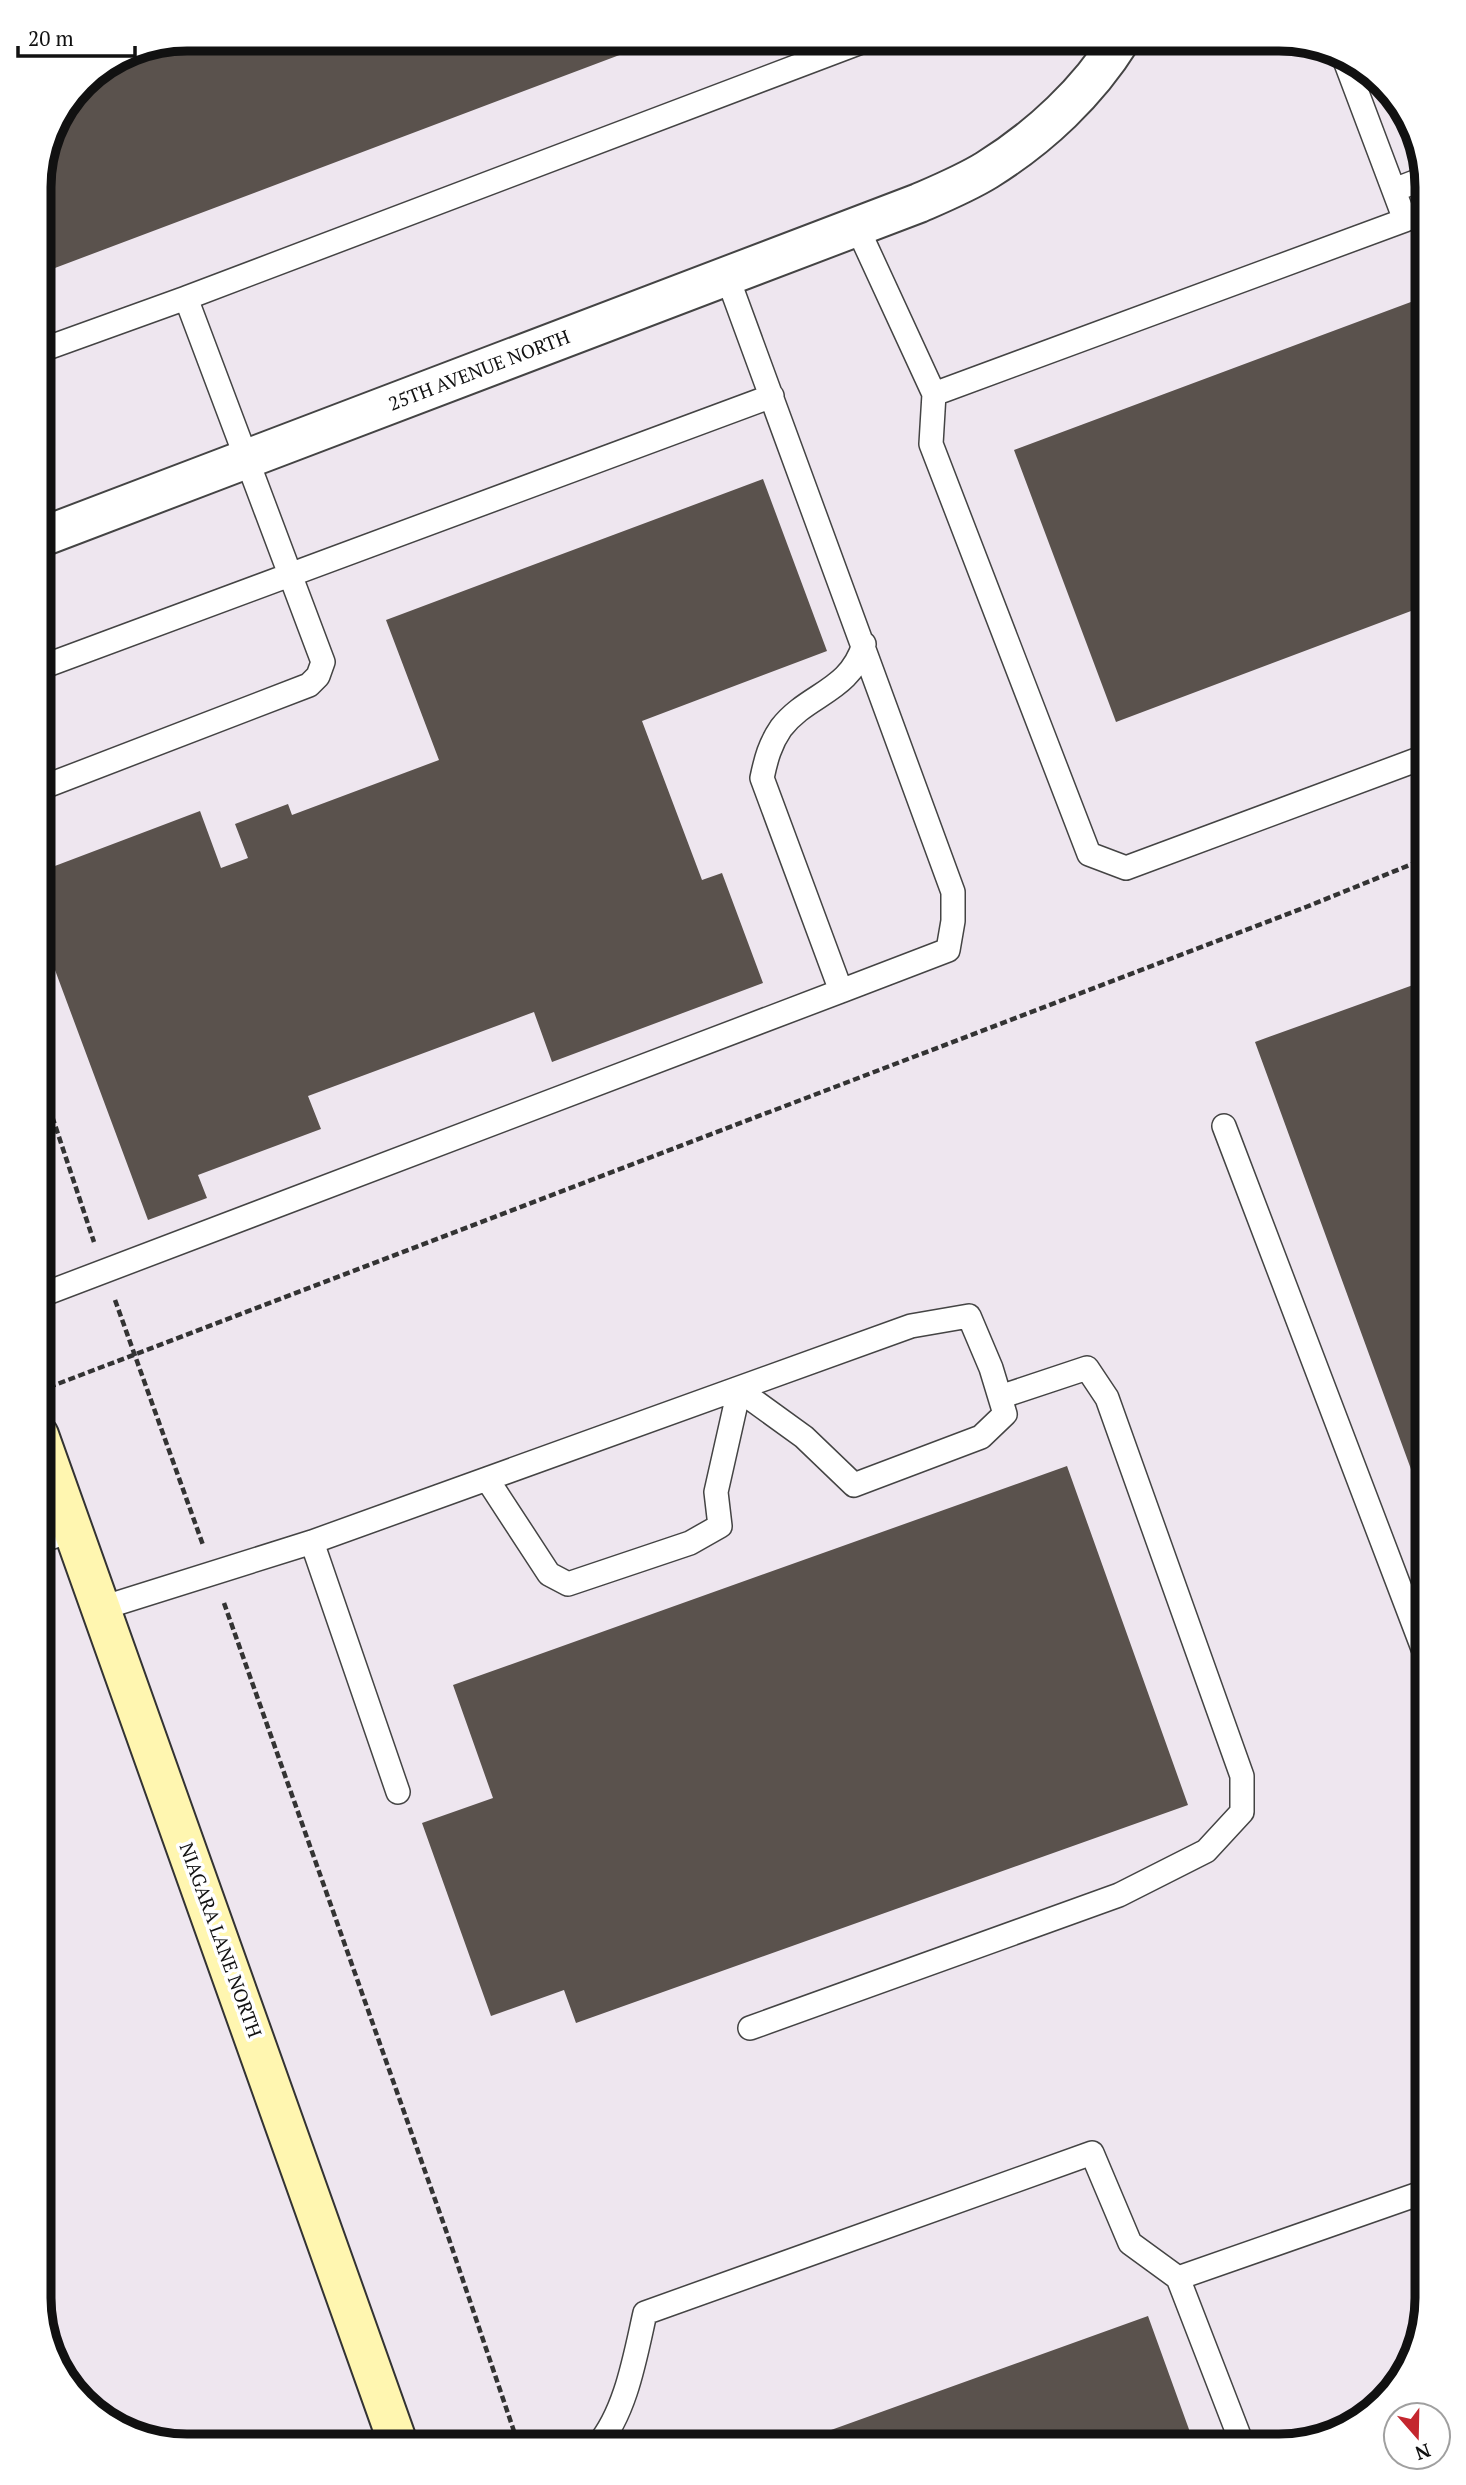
<svg xmlns="http://www.w3.org/2000/svg" width="1466" height="2485" font-family="'PT Serif',serif">
<rect width="100%" height="100%" fill="#fffdf5"/>
<path fill="#eee6ef" d="M 187,39 L 1289,39 L 1362,64 L 1412,122 L 1427,187 L 1427,2298 L 1403,2380 L 1344,2431 L 1279,2446 L 178,2446 L 105,2422 L 54,2363 L 39,2298 L 39,178 L 50,130 L 82,82 L 131,50 Z"/>
<path fill="#5a524d" d="M 187,38 L 662,39 L 39,274 L 39,178 L 50,130 L 82,82 L 131,50 Z
M 1427,296 L 1427,605 L 1116,722 L 1014,450 Z
M 763,479 L 827,651 L 642,721 L 702,880 L 722,873 L 763,983 L 552,1062 L 534,1012 L 308,1096 L 321,1129 L 198,1175 L 207,1198 L 148,1220 L 39,927 L 39,872 L 200,811 L 221,868 L 248,858 L 235,824 L 288,804 L 292,815 L 439,760 L 386,620 Z
M 1427,980 L 1427,1513 L 1255,1042 Z
M 1067,1466 L 1188,1805 L 576,2023 L 564,1990 L 491,2016 L 422,1823 L 493,1798 L 453,1685 Z
M 1148,2316 L 1195,2446 L 809,2446 L 806,2439 Z"/>
<g fill="none" stroke-linecap="round" stroke-linejoin="round">
<g stroke="#444" stroke-width="26">
<path id="lane" d="M 1394,190 L 1425,178
M 857,227 L 934,394 L 1405,220 L 1344,58
M 727,276 L 953,892 L 953,921 L 948,950 L 841,991
M 186,298 L 869,39
M 934,394 L 931,444 L 1089,854 L 1126,868 L 1427,756
M 39,668 L 772,396
M 39,781 L 49,785 L 309,685 L 318,676 L 323,662 L 186,298 L 39,351
M 1224,1126 L 1427,1659
M 39,1296 L 841,991 L 762,778 C 766,759 770,744 781,728 C 808,693 850,692 864,644
M 39,1542 L 74,1529
M 312,1542 L 398,1792
M 102,1608 L 312,1542 L 911,1326 L 969,1316 L 991,1368 L 1005,1414 L 981,1437 L 854,1485 L 804,1437 L 739,1390 L 716,1492 L 720,1526 L 690,1543 L 568,1584 L 549,1574 L 487,1479
M 750,2028 L 1119,1895 L 1206,1851 L 1242,1812 L 1242,1776 L 1107,1398 L 1087,1368 L 1000,1397
M 1178,2278 L 1243,2446
M 597,2446 C 626,2412 635,2357 645,2313 L 1092,2153 L 1130,2243 L 1178,2278 L 1427,2191"/>
</g>
<g stroke="#444" stroke-width="42">
<path id="street" d="M 39,538 L 919,203 C 942,193 966,183 987,170 C 1040,137 1088,92 1121,39"/>
</g>
<g stroke="#333" stroke-width="42">
<path id="secondary" d="M 39,1435 L 399,2446"/>
</g>
<path stroke="#333" stroke-width="4.5" stroke-dasharray="7 3.5" stroke-linecap="butt" d="M 39,1077 L 94,1242
M 115,1300 L 203,1545
M 39,1391 L 1306,907 L 1427,858
M 224,1603 L 449,2239 L 519,2446"/>
<use href="#lane" stroke="#fff" stroke-width="23"/>
<use href="#street" stroke="#fff" stroke-width="38"/>
<use href="#secondary" stroke="#fff6b0" stroke-width="38"/>
</g>
<g text-anchor="middle" stroke-width="7" stroke-linejoin="round" paint-order="stroke">
<g font-size="19" fill="#111" stroke="#fff">
<text transform="translate(479 370) rotate(-21)" y="7">25TH AVENUE NORTH</text>
<text transform="translate(221 1940) rotate(70)" y="7">NIAGARA LANE NORTH</text>
</g>
</g>
<path d="M0 0H1466V2485H0ZM187 51H1279A136 136 0 0 1 1415 187V2298A136 136 0 0 1 1279 2434H187A136 136 0 0 1 51 2298V187A136 136 0 0 1 187 51Z" fill="#fff" fill-rule="evenodd"/>
<path fill="none" stroke="#111" stroke-width="9" d="M187 51H1279A136 136 0 0 1 1415 187V2298A136 136 0 0 1 1279 2434H187A136 136 0 0 1 51 2298V187A136 136 0 0 1 187 51Z"/>
<g transform="translate(1417 2436) rotate(160)"><circle r="33" fill="#ffffff" stroke="#a0a0a0" stroke-width="2"/>
<path d="M0-5L12 26L0 18L-12 26Z" fill="#c4262e"/>
<text y="-10" font-size="19" font-weight="bold" text-anchor="middle" fill="#111111">N</text>
</g>
<path d="M18 46v10h117v-10" fill="none" stroke="#111111" stroke-width="3.5"/>
<text x="28" y="46" font-size="21" fill="#111111" stroke="#ffffff" stroke-width="5" paint-order="stroke">20 m</text>
</svg>
